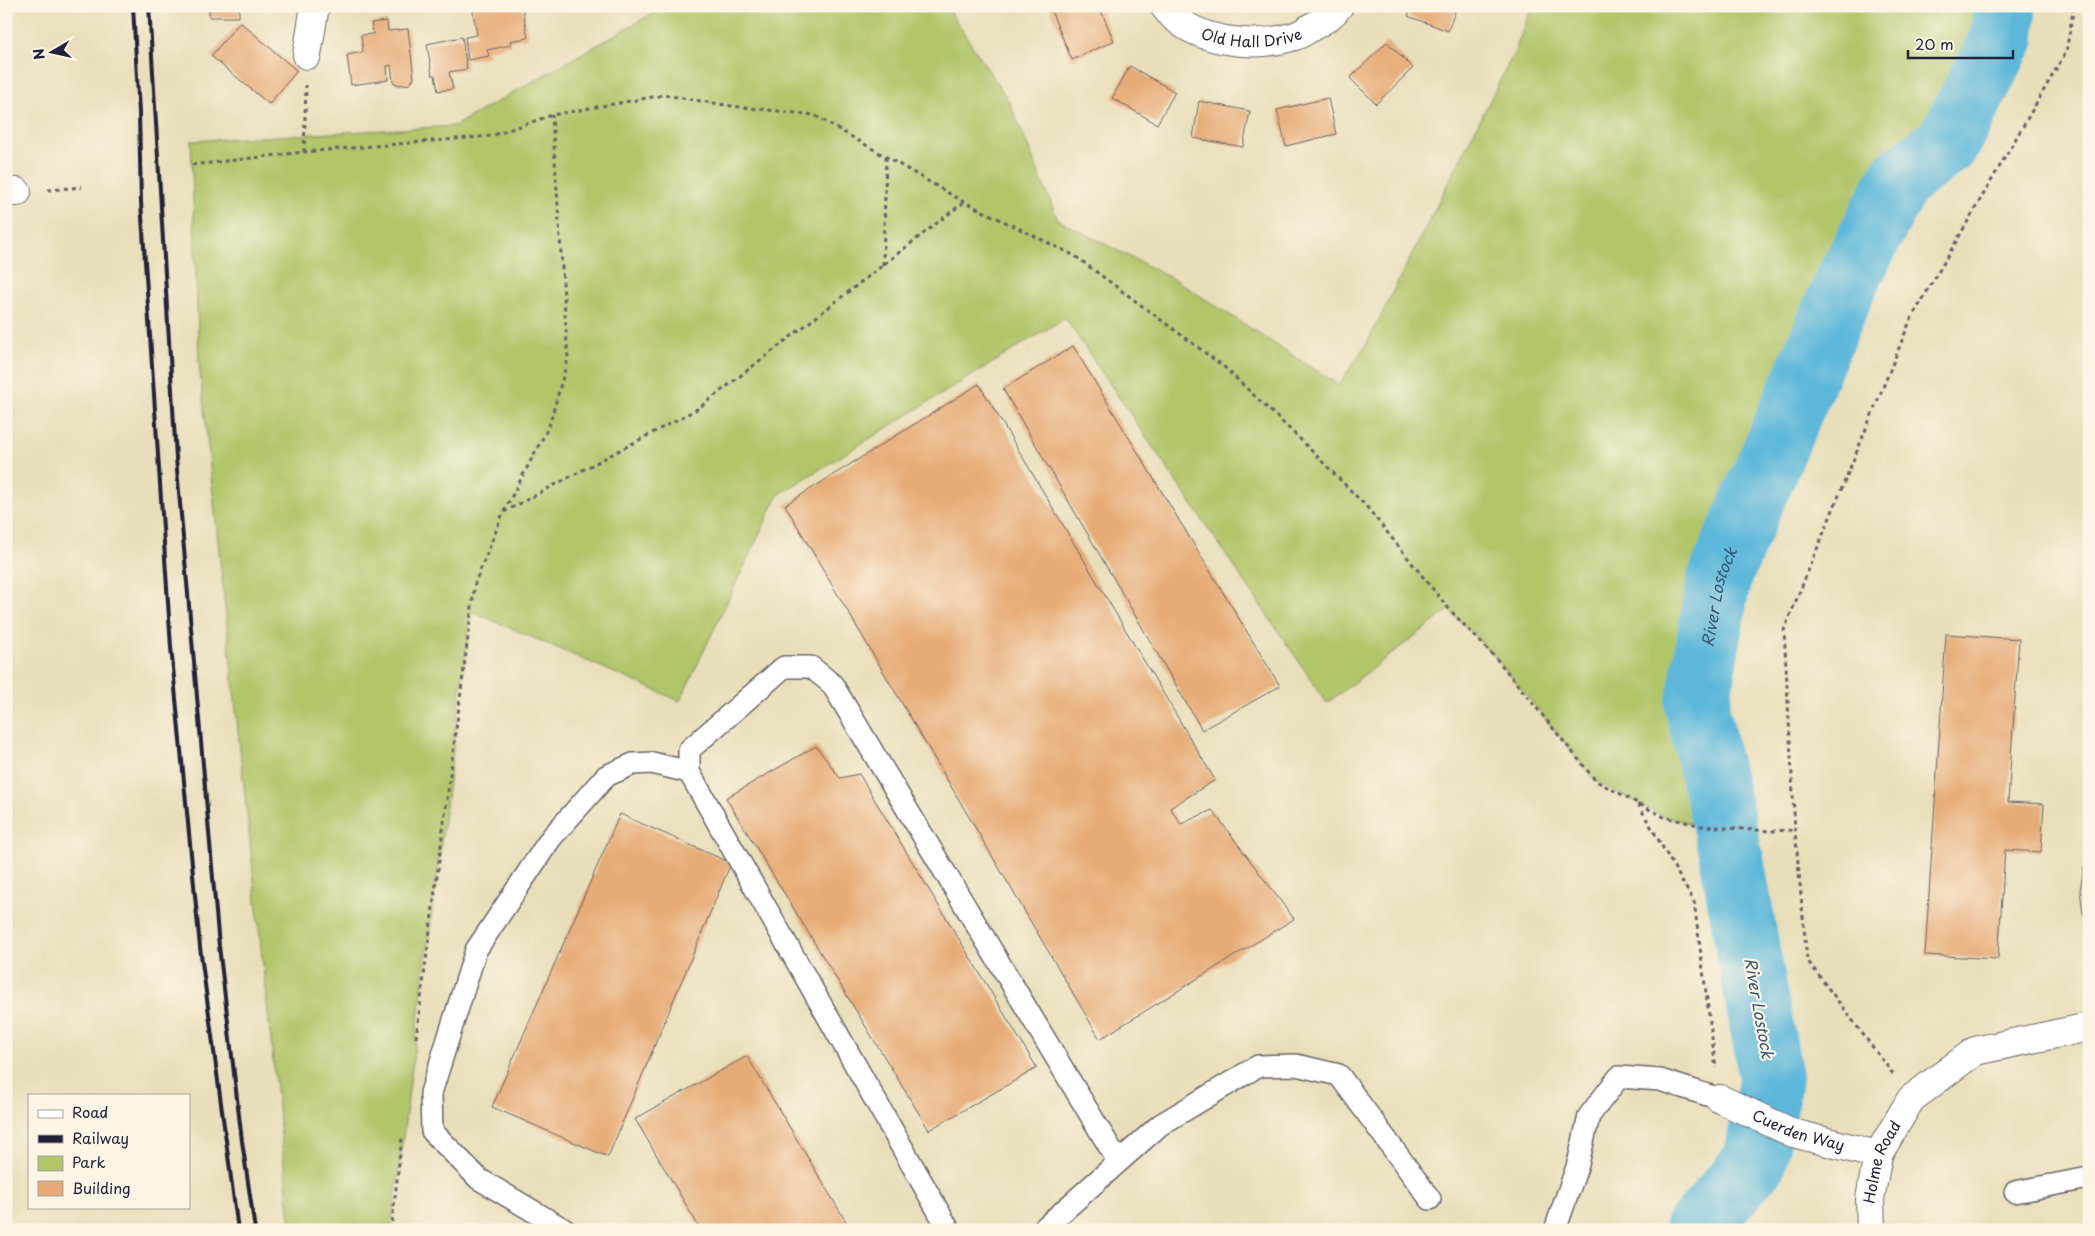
<svg xmlns="http://www.w3.org/2000/svg" width="2095" height="1236" font-family="'Playpen Sans',sans-serif">
<rect width="100%" height="100%" fill="#fcf5e5"/>
<filter id="ink" filterUnits="userSpaceOnUse"><feTurbulence type="fractalNoise" baseFrequency=".02" numOctaves="2"/><feDisplacementMap in="SourceGraphic" scale="10" xChannelSelector="R" yChannelSelector="G"/><feConvolveMatrix kernelMatrix="1 2 1 2 8 2 1 2 1" color-interpolation-filters="sRGB"/></filter>
<filter id="wash" filterUnits="userSpaceOnUse"><feTurbulence type="fractalNoise" baseFrequency=".0096" numOctaves="4" result="noise"/><feDisplacementMap in="SourceGraphic" scale="20" xChannelSelector="R" yChannelSelector="G"/><feGaussianBlur stdDeviation="1.12" result="paint"/><feColorMatrix in="noise" values="0 0 0 0 0 0 0 0 0 0 0 0 0 0 0 0 0 1.4 0 .05"/><feComposite in="paint" operator="in"/></filter>
<g filter="url(#wash)">
<rect width="100%" height="100%" fill="#e8deb9"/>
<path fill="#b1c569" stroke="#6a7452" d="M 666,6 L 946,6 L 1010,103 L 1058,220 L 1177,281 L 1339,385 L 1367,343 L 1515,51 L 1532,6 L 2004,6 L 2003,37 L 1948,143 L 1899,180 L 1845,285 L 1719,579 L 1697,707 L 1702,826 L 1664,817 L 1596,781 L 1495,657 L 1449,610 L 1327,703 L 1065,318 L 778,495 L 680,701 L 471,611 L 391,1230 L 291,1230 L 199,362 L 191,141 L 454,126 Z"/>
<g fill="none" stroke-linecap="round" stroke-linejoin="round">
<path stroke="#5cb7da" stroke-width="64" id="s1" d="M 1696,1230 L 1755,1161 L 1771,1078 L 1732,860 L 1697,707 L 1719,579 L 1845,285 L 1899,180 L 1948,143 L 2003,37 L 2004,6"/>
</g>
<g id="blocks">
<path fill="#e6ab76" d="M 209,6 L 239,6 L 239,17 L 209,17 Z
M 472,6 L 522,6 L 528,38 L 510,41 L 511,45 L 487,50 L 489,56 L 468,60 L 465,37 L 477,35 Z
M 1049,6 L 1099,6 L 1114,41 L 1072,60 Z
M 1412,6 L 1457,6 L 1448,31 L 1408,16 Z
M 387,21 L 388,31 L 408,29 L 414,78 L 410,84 L 399,85 L 393,82 L 391,65 L 387,66 L 388,80 L 351,85 L 347,55 L 363,52 L 361,35 L 373,34 L 371,23 Z
M 240,22 L 297,71 L 269,104 L 211,56 Z
M 462,37 L 467,69 L 449,72 L 453,89 L 438,91 L 435,75 L 432,75 L 427,44 Z
M 1387,42 L 1413,68 L 1376,104 L 1350,78 Z
M 1130,66 L 1175,92 L 1157,124 L 1112,98 Z
M 1328,98 L 1336,134 L 1286,146 L 1277,110 Z
M 1199,101 L 1250,111 L 1243,147 L 1193,138 Z
M 1073,346 L 1280,686 L 1202,730 L 1003,389 Z
M 979,384 L 1215,780 L 1170,808 L 1181,824 L 1212,810 L 1294,919 L 1100,1039 L 785,505 Z
M 1946,634 L 2019,639 L 2008,802 L 2044,804 L 2041,852 L 2005,850 L 1998,959 L 1925,955 Z
M 816,746 L 840,778 L 859,774 L 1037,1068 L 929,1130 L 726,798 Z
M 620,814 L 731,863 L 608,1157 L 492,1107 Z
M 2089,859 L 2089,924 L 2083,913 L 2080,890 L 2084,867 Z
M 747,1056 L 851,1230 L 701,1230 L 635,1119 Z"/>
</g>
</g>
<g filter="url(#ink)">
<use href="#blocks" fill-opacity="0" stroke="#676467" stroke-width="1"/>
<g fill="none" stroke-linecap="round" stroke-linejoin="round">
<g stroke="#676467" stroke-width="24">
<path id="service" d="M 2015,1192 L 2089,1178
M 565,1230 L 479,1179 L 432,1131 L 431,1093 L 476,950 L 551,838 L 606,776 L 633,764 L 652,763 L 689,772
M 949,1230 L 689,772 L 689,750 L 784,667 L 811,667 L 832,684 L 1118,1161
M 1042,1230 L 1160,1125 L 1258,1066 L 1296,1065 L 1339,1075 L 1430,1199
M 1555,1230 L 1578,1164 L 1589,1116 L 1619,1077 L 1660,1080 L 1720,1099"/>
</g>
<g stroke="#676467" stroke-width="30">
<g id="minor">
<path id="s2" d="M 1164,6 C 1191,43 1254,49 1295,36 C 1302,34 1309,28 1315,25 C 1325,19 1333,15 1339,6"/>
<path d="M 307,55 L 315,6"/>
<path d="M 6,192 L 17,192"/>
<path id="s3" d="M 1720,1099 L 1793,1133 L 1878,1155"/>
<path id="s4" d="M 1871,1230 L 1870,1199 L 1878,1155 L 1911,1099 L 1975,1051 L 2089,1027"/>
</g>
</g>
<path stroke="#676467" stroke-width="3" stroke-dasharray="4 4" stroke-linecap="butt" d="M 304,152 L 306,85
M 192,165 L 304,152 L 491,136 L 552,115 L 664,95 L 732,106 L 814,115 L 964,202 L 1075,256 L 1223,366 L 1299,438 L 1366,506 L 1449,609 L 1495,657 L 1596,781 L 1664,817 L 1702,826 L 1769,831 L 1795,830
M 48,190 L 82,187
M 883,265 L 886,157
M 504,512 L 699,408 L 964,202
M 1638,804 L 1694,902 L 1716,1068
M 416,1038 L 475,583 L 503,513 L 549,426 L 568,359 L 552,115
M 1893,1074 L 1807,960 L 1795,830 L 1784,630 L 1910,321 L 2066,52 L 2074,6
M 391,1230 L 402,1138"/>
<use href="#service" stroke="#fff" stroke-width="21"/>
<use href="#minor" stroke="#fff" stroke-width="28"/>
<path stroke="#22223b" stroke-width="4" d="M 133,6 L 139,113 L 141,202 L 171,647 L 200,947 L 238,1230
M 149,6 L 176,458 L 219,946 L 242,1141 L 255,1230"/>
</g>
</g>
<g text-anchor="middle" stroke-width="4.5" stroke-linejoin="round" paint-order="stroke">
<g font-size="15" fill="#22223b" stroke="#fcf5e5">
<text dy="5" stroke="none"><textPath href="#s2" startOffset="98">Old Hall Drive</textPath></text>
<text dy="5" stroke="none"><textPath href="#s3" startOffset="85">Cuerden Way</textPath></text>
<text dy="5" stroke="none"><textPath href="#s4" startOffset="70">Holme Road</textPath></text>
</g>
<g font-size="16" font-style="italic" fill="#365673" stroke="#fcf5e5">
<text dy="6" stroke="none"><textPath href="#s1" startOffset="666">River Lostock</textPath></text>
<text transform="translate(1759 1008) rotate(80)" y="6">River Lostock</text>
</g>
</g>
<rect width="2095" height="1236" fill="none" stroke="#fcf5e5" stroke-width="25"/>
<rect x="28" y="1094" width="162" height="115" fill="#fcf5e5" stroke="#a5a1a1"/>
<rect x="38" y="1110" width="25" height="8" fill="#ffffff" stroke="#a5a1a1"/>
<text x="72" y="1118" font-size="15" fill="#22223b">Road</text>
<rect x="38" y="1135" width="25" height="8" fill="#22223b" stroke="#a5a1a1"/>
<text x="72" y="1144" font-size="15" fill="#22223b">Railway</text>
<rect x="38" y="1156" width="25" height="15" fill="#b1c569" stroke="#a5a1a1"/>
<text x="72" y="1168" font-size="15" fill="#22223b">Park</text>
<rect x="38" y="1181" width="25" height="15" fill="#e6ab76" stroke="#a5a1a1"/>
<text x="72" y="1194" font-size="15" fill="#22223b">Building</text>
<g transform="translate(52 52) rotate(261)" stroke="#fcf5e5" stroke-width="4" paint-order="stroke">
<path d="M0-4L9 19L0 12L-9 19Z" fill="#22223b"/>
<text y="-8" font-size="14" font-weight="bold" text-anchor="middle" fill="#22223b">N</text>
</g>
<path d="M1908 50v8h105v-8" fill="none" stroke="#22223b" stroke-width="2.5"/>
<text x="1915" y="50" font-size="15" fill="#22223b" stroke="#fcf5e5" stroke-width="4" paint-order="stroke">20 m</text>
</svg>
